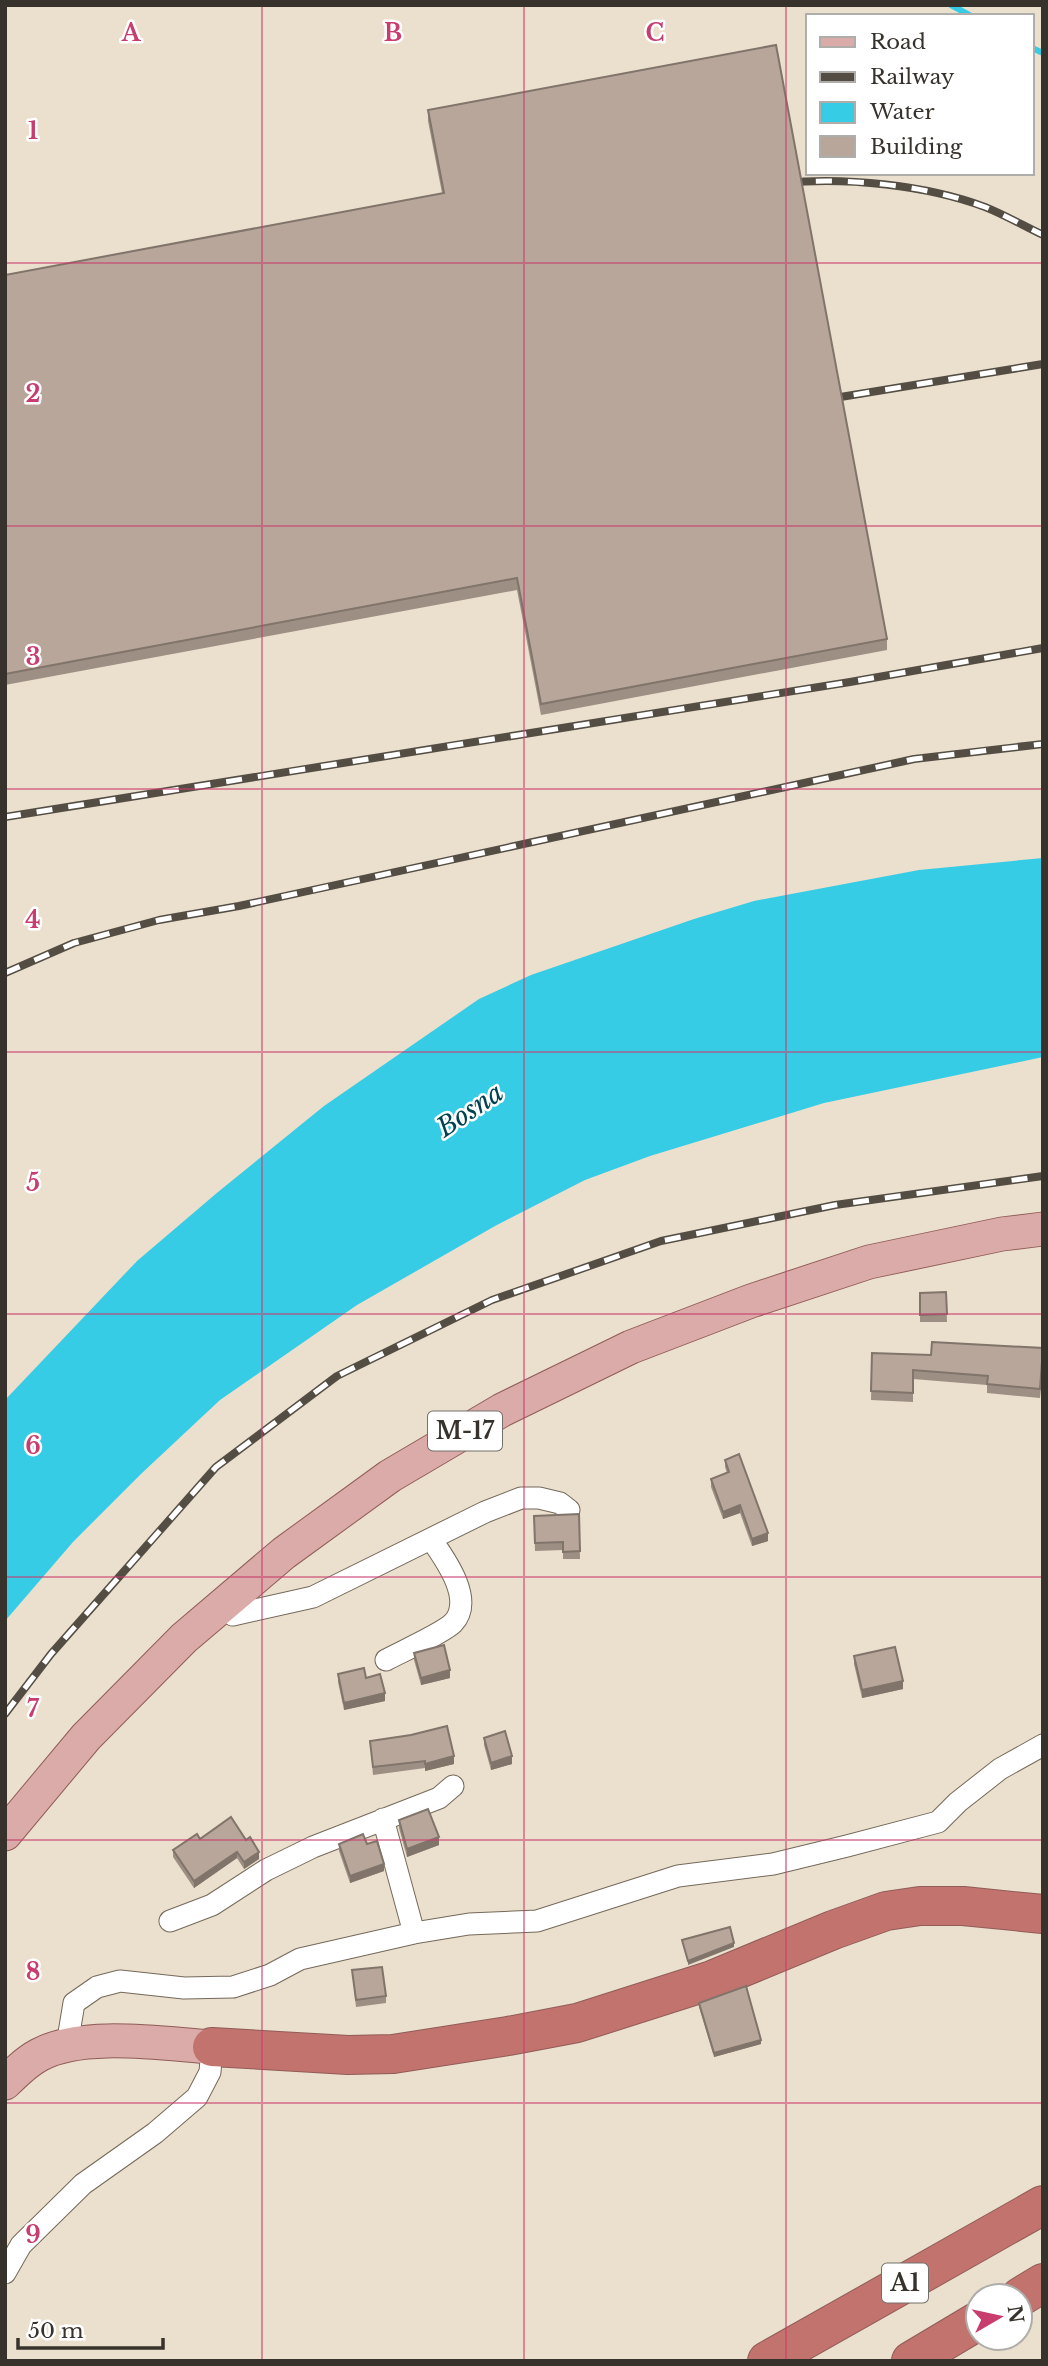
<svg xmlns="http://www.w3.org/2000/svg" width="1048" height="2366" font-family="'Libre Baskerville',serif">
<rect width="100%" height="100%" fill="#ebdfcd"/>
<path fill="#36cce6" d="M 1043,858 L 1043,1057 L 824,1103 L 650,1156 L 585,1180 L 495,1226 L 357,1305 L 220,1400 L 142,1473 L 73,1542 L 5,1621 L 5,1400 L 137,1261 L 218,1192 L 324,1106 L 479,999 L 531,975 L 694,919 L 754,901 L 919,870 Z"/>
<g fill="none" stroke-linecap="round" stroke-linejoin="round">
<path stroke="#36cce6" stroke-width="6" d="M 951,5 L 971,16
M 1032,48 L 1043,53"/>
<g stroke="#74695a" stroke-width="23">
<path id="street" d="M 224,1604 L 233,1615 L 313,1597 L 485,1512 L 521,1498 L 539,1498 L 560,1503 L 569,1510
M 386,1660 C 401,1652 443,1633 453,1623 C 475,1600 445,1559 431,1539
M 383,1819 L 414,1933
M 170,1921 L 212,1905 L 266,1870 L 313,1847 L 439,1798 L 453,1786
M 67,2045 L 74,2003 L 97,1987 L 120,1981 L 184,1988 L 233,1987 L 270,1975 L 300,1959 L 414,1933 L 469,1924 L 537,1921 L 678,1876 L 773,1864 L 847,1846 L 938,1822 L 958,1802 L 1000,1769 L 1043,1745
M 5,2273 L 21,2245 L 83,2184 L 155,2133 L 197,2097 L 210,2072 L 212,2047"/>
</g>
<g stroke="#915c57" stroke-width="35">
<path id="primary" d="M 5,1834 L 86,1737 L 184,1638 L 284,1553 L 390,1476 L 502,1410 L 631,1347 L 751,1301 L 869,1262 L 1002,1234 L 1043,1229
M 5,2083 C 15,2073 26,2062 39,2055 C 82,2031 164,2044 212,2047"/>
</g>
<g stroke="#915c57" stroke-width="40">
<path id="highway" d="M 212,2047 L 348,2055 L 393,2054 L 508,2036 L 577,2023 L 712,1980 L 833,1930 L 886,1911 L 920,1906 L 963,1906 L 1043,1914
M 1020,2297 L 1043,2283
M 767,2361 L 1043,2205
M 911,2361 L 978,2321"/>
</g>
<use href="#street" stroke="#fff" stroke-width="21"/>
<use href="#primary" stroke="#daaba8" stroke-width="33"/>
<use href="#highway" stroke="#c2736e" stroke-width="38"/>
<g stroke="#534d44" stroke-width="8">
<path id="rail" d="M 784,183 C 845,177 927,185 985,207 C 1005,215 1024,226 1043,235
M 822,400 L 1043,364
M 5,817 L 850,682 L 1043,648
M 5,973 L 74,943 L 159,920 L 239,906 L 914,759 L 1043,744
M 5,1714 L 51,1654 L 216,1467 L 337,1376 L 492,1300 L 661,1241 L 835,1205 L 1043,1176"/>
</g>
<use href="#rail" stroke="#fff" stroke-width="5" stroke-dasharray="16" stroke-linecap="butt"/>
</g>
<path fill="#9d8f84" d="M 428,110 L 887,639 L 887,650 L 541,715 L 517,590 L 5,685 L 5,275 L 442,193 L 428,121 Z
M 946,1292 L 947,1322 L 920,1322 L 920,1293 Z
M 1043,1348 L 1043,1369 L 1040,1398 L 987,1393 L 987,1385 L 913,1379 L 913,1402 L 871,1400 L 872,1353 L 931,1355 Z
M 725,1460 L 768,1541 L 752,1546 L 740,1513 L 723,1519 L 711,1487 L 711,1479 L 727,1473 L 725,1467 Z
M 579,1514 L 580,1559 L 563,1559 L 563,1550 L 535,1551 L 534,1516 Z
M 414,1653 L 450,1678 L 421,1685 L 414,1660 Z
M 854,1656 L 903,1689 L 862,1698 L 854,1664 Z
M 338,1674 L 366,1678 L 385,1701 L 344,1710 L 338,1682 Z
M 484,1738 L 512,1764 L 491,1770 L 484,1745 Z
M 370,1741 L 454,1764 L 425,1771 L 425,1768 L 373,1775 Z
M 399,1820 L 439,1845 L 407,1857 L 399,1828 Z
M 200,1839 L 259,1859 L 244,1869 L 237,1858 L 194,1888 L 173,1857 L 173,1850 Z
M 339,1844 L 367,1844 L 384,1871 L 350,1883 L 339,1851 Z
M 352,1970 L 386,1996 L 386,2003 L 356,2007 Z
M 699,2003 L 761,2044 L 714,2057 L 699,2007 Z"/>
<path fill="#80746b" d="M 740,1505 L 740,1513 L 723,1519 L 723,1512 Z
M 768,1533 L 768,1541 L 752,1546 L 752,1539 Z
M 450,1670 L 450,1678 L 421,1685 L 421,1678 Z
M 903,1681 L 903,1689 L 862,1698 L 862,1690 Z
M 385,1693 L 385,1701 L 344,1710 L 344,1703 Z
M 454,1756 L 454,1764 L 425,1771 L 425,1764 Z
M 512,1756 L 512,1764 L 491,1770 L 491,1763 Z
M 439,1837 L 439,1845 L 407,1857 L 407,1849 Z
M 237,1852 L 237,1858 L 194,1888 L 194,1881 Z
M 259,1852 L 259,1859 L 244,1869 L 244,1862 Z
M 384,1864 L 384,1871 L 350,1883 L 350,1876 Z
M 734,1943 L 734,1947 L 688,1965 L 688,1961 Z
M 761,2040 L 761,2044 L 714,2057 L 714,2053 Z"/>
<path fill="#b7a699" stroke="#80746b" stroke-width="2" d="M 776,45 L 887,639 L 541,704 L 517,578 L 5,674 L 5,275 L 444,193 L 428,110 Z
M 946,1292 L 947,1314 L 920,1315 L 920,1293 Z
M 932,1342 L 1043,1348 L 1040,1389 L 987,1384 L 988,1376 L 913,1370 L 913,1393 L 871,1391 L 872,1353 L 931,1355 Z
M 739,1454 L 768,1533 L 752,1539 L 740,1505 L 723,1512 L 711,1479 L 729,1472 L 725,1460 Z
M 579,1514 L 580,1551 L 563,1552 L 563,1542 L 535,1543 L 534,1516 Z
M 444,1645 L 450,1670 L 421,1678 L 414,1653 Z
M 895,1647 L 903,1681 L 862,1690 L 854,1656 Z
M 364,1668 L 366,1678 L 380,1674 L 385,1693 L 344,1703 L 338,1674 Z
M 447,1726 L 454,1756 L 425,1764 L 425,1761 L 373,1767 L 370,1741 L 411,1735 Z
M 505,1731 L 512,1756 L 491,1763 L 484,1738 Z
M 428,1809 L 439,1837 L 407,1849 L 399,1820 Z
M 231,1817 L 246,1840 L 250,1837 L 259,1852 L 244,1862 L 237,1852 L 194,1881 L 173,1850 L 197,1834 L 200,1839 Z
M 363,1834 L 367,1844 L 377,1841 L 384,1864 L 350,1876 L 339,1844 Z
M 730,1927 L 734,1943 L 688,1961 L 682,1940 Z
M 382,1967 L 386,1996 L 356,2000 L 352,1970 Z
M 746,1986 L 761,2040 L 714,2053 L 699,2003 Z"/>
<path fill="none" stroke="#c83c6e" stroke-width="2" stroke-opacity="0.55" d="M 262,5 L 262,2361M 524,5 L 524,2361M 786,5 L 786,2361M 5,263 L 1043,263M 5,526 L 1043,526M 5,789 L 1043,789M 5,1052 L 1043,1052M 5,1314 L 1043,1314M 5,1577 L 1043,1577M 5,1840 L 1043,1840M 5,2103 L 1043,2103"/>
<g text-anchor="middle" stroke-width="5" stroke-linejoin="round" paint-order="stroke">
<g fill="#fff" stroke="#73706b" stroke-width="2">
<rect x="428" y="1411.5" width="74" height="39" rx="5"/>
<rect x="882" y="2263.5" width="46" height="39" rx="5"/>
</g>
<g font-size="23" font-weight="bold" fill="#37322b">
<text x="465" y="1439">M-17</text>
<text x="905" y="2291">A1</text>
</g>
<g font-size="26" font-style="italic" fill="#00434e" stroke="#fff">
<text transform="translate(470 1110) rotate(-34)" y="9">Bosna</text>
</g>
</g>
<g font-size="23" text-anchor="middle" font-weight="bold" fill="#c83c6e" stroke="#fff" stroke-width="5" stroke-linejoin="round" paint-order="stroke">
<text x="131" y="41">A</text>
<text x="393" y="41">B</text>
<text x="655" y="41">C</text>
<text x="33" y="139">1</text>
<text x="33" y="402">2</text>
<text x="33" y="665">3</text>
<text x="33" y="928">4</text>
<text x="33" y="1191">5</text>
<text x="33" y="1454">6</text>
<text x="33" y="1717">7</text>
<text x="33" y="1980">8</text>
<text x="33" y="2243">9</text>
</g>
<rect width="1048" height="2366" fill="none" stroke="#37322b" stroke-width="14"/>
<rect x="806" y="14" width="228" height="161" fill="#ffffff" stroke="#afadaa" stroke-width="2"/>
<rect x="820" y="37" width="35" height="10" fill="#daaba8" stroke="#afadaa" stroke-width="2"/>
<text x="870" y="49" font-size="21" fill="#37322b">Road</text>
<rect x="820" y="72" width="35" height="10" fill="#534d44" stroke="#afadaa" stroke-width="2"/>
<text x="870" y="84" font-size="21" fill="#37322b">Railway</text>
<rect x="820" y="102" width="35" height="21" fill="#36cce6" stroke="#afadaa" stroke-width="2"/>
<text x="870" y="119" font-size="21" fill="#37322b">Water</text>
<rect x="820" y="136" width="35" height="21" fill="#b7a699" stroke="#afadaa" stroke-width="2"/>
<text x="870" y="154" font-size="21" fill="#37322b">Building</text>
<g transform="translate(999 2317) rotate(81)"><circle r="33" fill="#ffffff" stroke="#afadaa" stroke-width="2"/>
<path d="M0-5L12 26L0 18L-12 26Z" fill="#c83c6e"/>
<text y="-10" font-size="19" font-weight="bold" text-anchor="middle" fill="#37322b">N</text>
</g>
<path d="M18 2338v10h145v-10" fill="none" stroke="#37322b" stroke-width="3.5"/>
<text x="28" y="2338" font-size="21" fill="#37322b" stroke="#ffffff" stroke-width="5" paint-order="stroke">50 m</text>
</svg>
